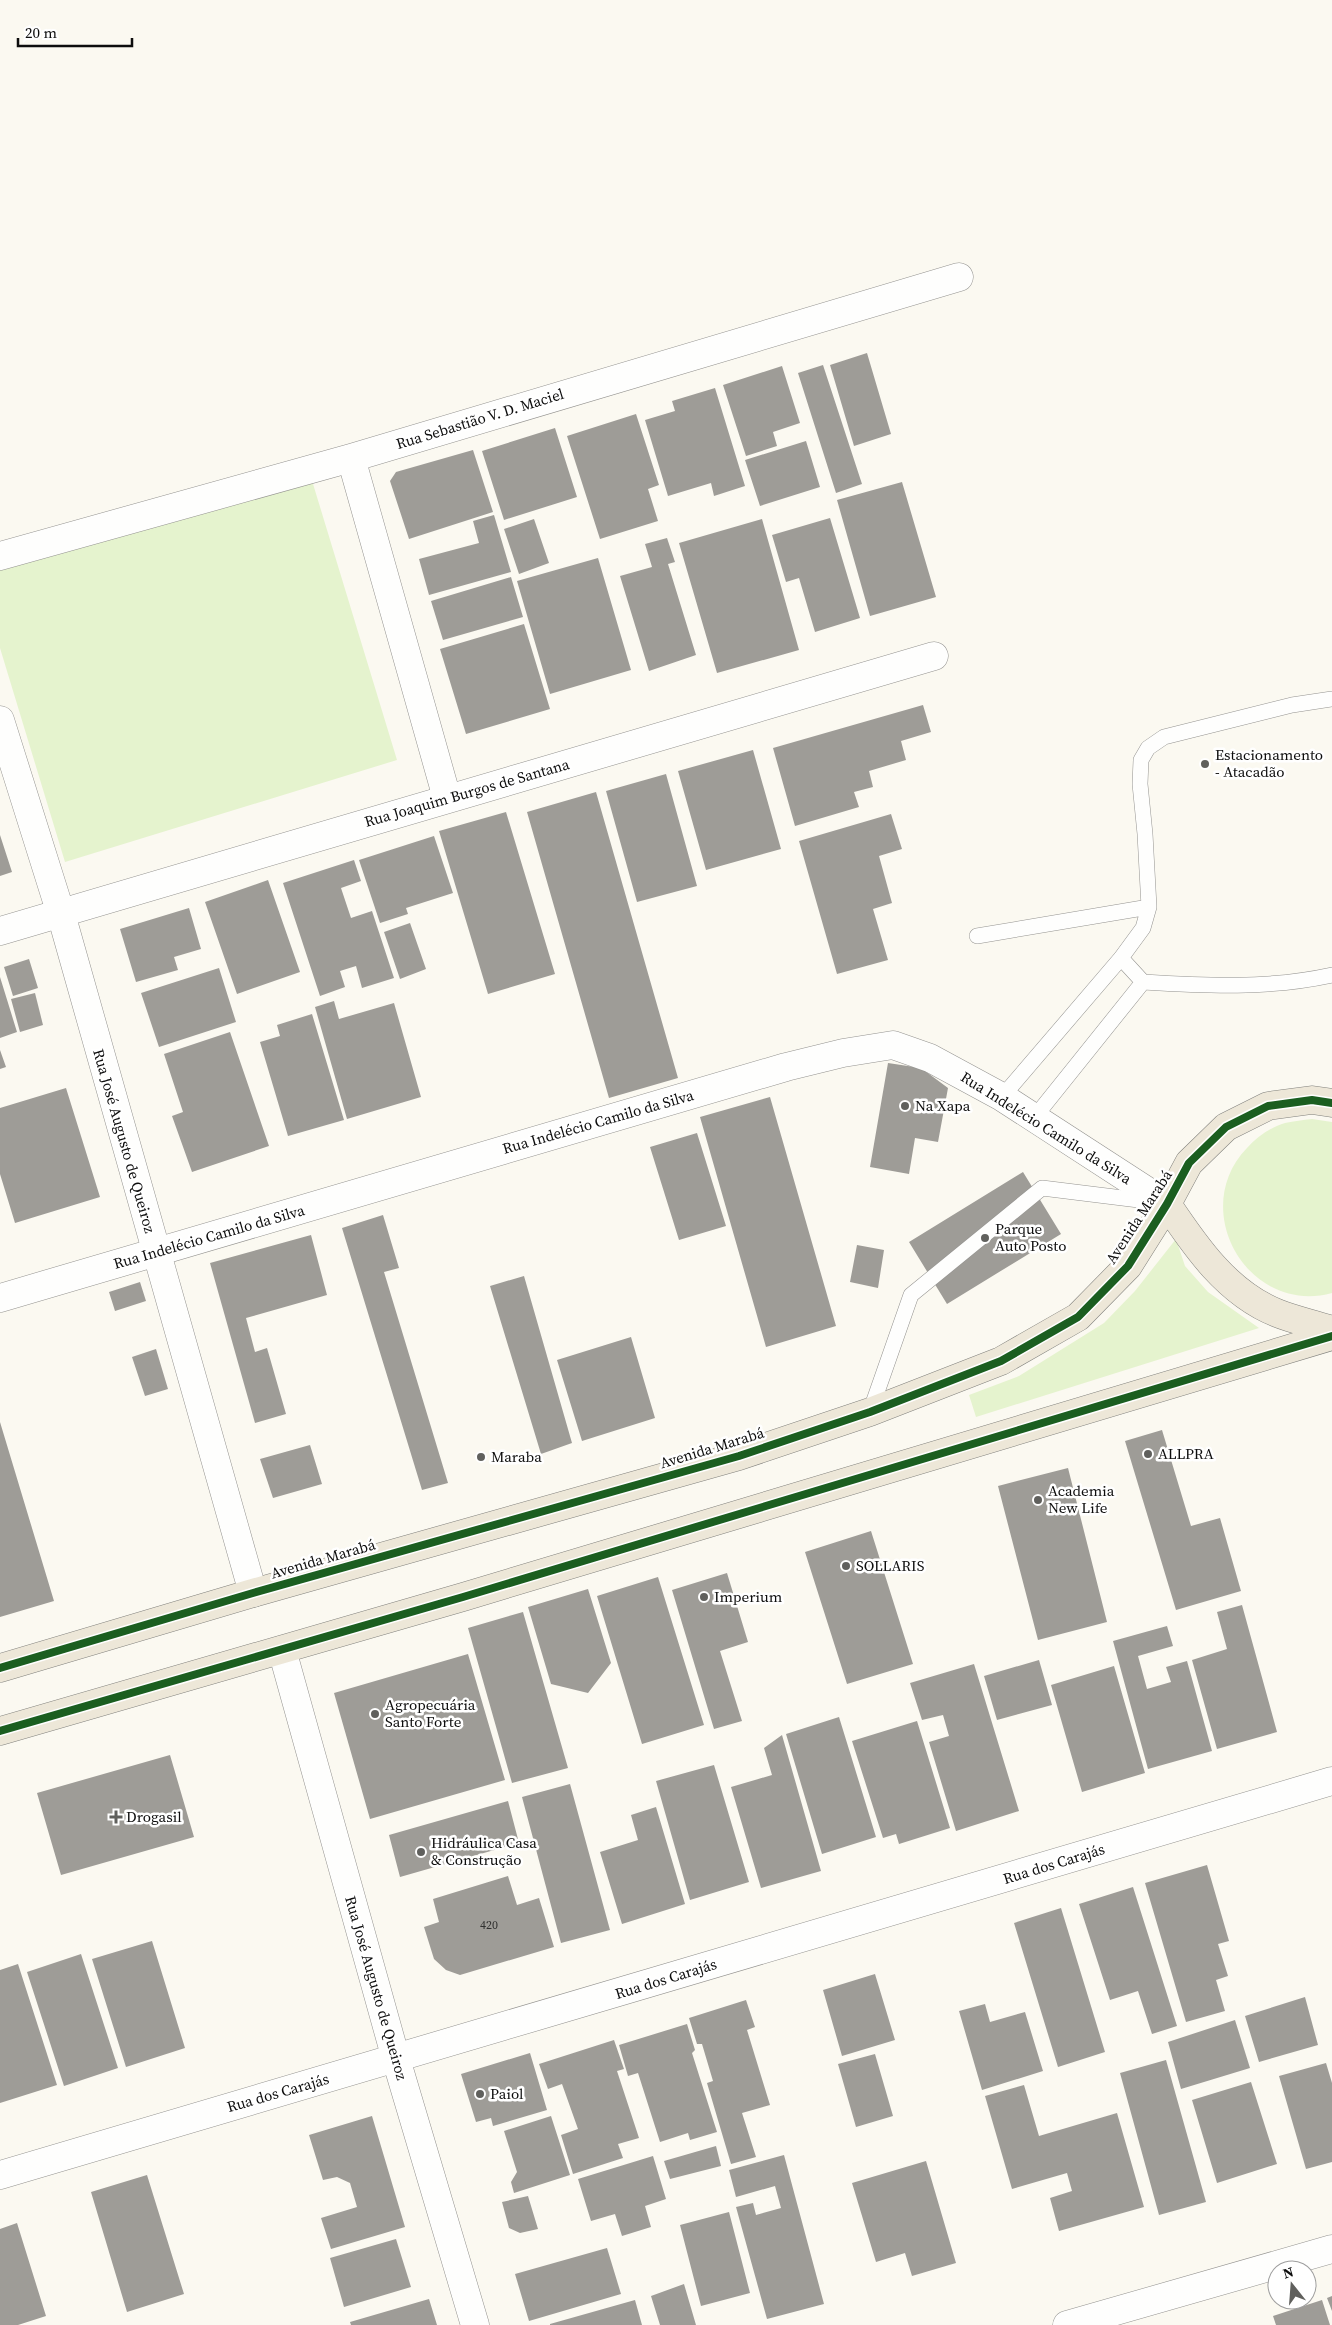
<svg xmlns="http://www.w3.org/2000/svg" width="1332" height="2325" font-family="'Source Serif 4',serif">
<rect width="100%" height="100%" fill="#fbf9f1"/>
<path fill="#e5f3ce" d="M 310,474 L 397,760 L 65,862 L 0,648 L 0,569 Z
M 1312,1119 L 1332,1122 L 1332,1293 C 1249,1316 1187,1210 1247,1148 C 1257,1137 1271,1127 1285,1123 C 1294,1121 1303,1120 1312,1119 Z
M 1176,1239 L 1185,1266 L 1208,1292 L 1259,1328 L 976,1417 L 969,1395 L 1019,1376 L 1104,1323 L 1135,1291 Z"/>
<path fill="#9e9c97" d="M 867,353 L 891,434 L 854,446 L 830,365 Z
M 823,365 L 862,484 L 836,493 L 798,373 Z
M 782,366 L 800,423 L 773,432 L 777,446 L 746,456 L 723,385 Z
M 715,388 L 745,486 L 714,496 L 711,483 L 668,496 L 645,420 L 675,411 L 672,401 Z
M 636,414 L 659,485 L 648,489 L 658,521 L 600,539 L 567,436 Z
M 555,428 L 577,497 L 504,520 L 482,451 Z
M 806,441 L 820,487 L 760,506 L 745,460 Z
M 473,450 L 493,512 L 409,539 L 390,481 L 396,472 Z
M 902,482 L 936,597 L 870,616 L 837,500 Z
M 494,515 L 511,572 L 429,595 L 419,559 L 479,543 L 473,521 Z
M 830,518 L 860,618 L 815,632 L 799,578 L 786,582 L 772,535 Z
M 534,519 L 549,563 L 519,574 L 504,529 Z
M 762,519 L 799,650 L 717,673 L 679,543 Z
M 667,538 L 675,562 L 668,564 L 696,655 L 649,671 L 620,576 L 652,567 L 645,544 Z
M 598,558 L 631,670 L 550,694 L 517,581 Z
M 511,577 L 523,617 L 443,640 L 431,601 Z
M 524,624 L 550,709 L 466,734 L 440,649 Z
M 923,705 L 931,732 L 901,741 L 906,760 L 869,771 L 873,787 L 854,792 L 859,807 L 795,826 L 773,748 Z
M 753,750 L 781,849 L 706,870 L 678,771 Z
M 666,774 L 697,886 L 637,902 L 606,791 Z
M 596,792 L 678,1078 L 609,1098 L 527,812 Z
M 506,812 L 555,974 L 488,994 L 439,831 Z
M 891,814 L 902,849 L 879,856 L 892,903 L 873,909 L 888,960 L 837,974 L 799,841 Z
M 0,835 L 12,872 L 0,876 Z
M 434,836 L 453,893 L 406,908 L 408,914 L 380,923 L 359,860 Z
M 354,860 L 361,881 L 341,888 L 351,918 L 372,911 L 394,978 L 362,988 L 356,966 L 340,971 L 345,987 L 320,996 L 283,883 Z
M 268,880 L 300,972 L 237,994 L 205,902 Z
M 189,908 L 201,949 L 174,957 L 178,970 L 136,982 L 120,929 Z
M 410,923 L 426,969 L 400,979 L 384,932 Z
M 29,959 L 38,988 L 13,996 L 4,967 Z
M 219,968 L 236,1022 L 159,1047 L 141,993 Z
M 0,977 L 17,1032 L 0,1038 Z
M 35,993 L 43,1025 L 20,1032 L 11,999 Z
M 334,1001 L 339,1019 L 394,1003 L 421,1097 L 347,1119 L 315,1007 Z
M 312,1014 L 344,1120 L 288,1136 L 260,1042 L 280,1036 L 277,1025 Z
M 230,1032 L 269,1146 L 192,1172 L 172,1116 L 183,1112 L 164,1054 Z
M 0,1050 L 6,1067 L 0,1069 Z
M 888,1063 L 921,1068 L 948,1088 L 938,1142 L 915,1138 L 909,1174 L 870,1167 Z
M 66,1088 L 100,1197 L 15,1223 L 0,1174 L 0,1108 Z
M 770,1097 L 836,1326 L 766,1347 L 700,1117 Z
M 697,1133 L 726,1226 L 679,1240 L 650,1147 Z
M 1023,1172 L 1061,1234 L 947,1304 L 909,1242 Z
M 383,1215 L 399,1268 L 384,1272 L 448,1483 L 422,1490 L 342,1228 Z
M 311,1235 L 327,1295 L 246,1318 L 255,1352 L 267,1348 L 286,1414 L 255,1423 L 210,1263 Z
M 857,1245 L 884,1250 L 878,1288 L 850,1282 Z
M 524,1276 L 572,1443 L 541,1454 L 490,1286 Z
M 140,1282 L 146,1301 L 115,1311 L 109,1292 Z
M 631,1337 L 655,1418 L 582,1441 L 557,1360 Z
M 156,1349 L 168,1389 L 145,1396 L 132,1357 Z
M 0,1422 L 54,1601 L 0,1617 Z
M 1162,1430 L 1191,1526 L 1220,1518 L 1241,1591 L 1176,1610 L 1125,1441 Z
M 310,1445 L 322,1484 L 273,1498 L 260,1459 Z
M 1068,1468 L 1107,1622 L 1038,1640 L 998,1486 Z
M 871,1531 L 913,1664 L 847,1684 L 805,1552 Z
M 727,1573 L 748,1642 L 720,1651 L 742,1721 L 714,1729 L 672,1590 Z
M 658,1577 L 704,1725 L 642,1744 L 597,1596 Z
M 588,1589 L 611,1663 L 588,1693 L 551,1684 L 528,1607 Z
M 1242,1605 L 1277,1732 L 1217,1749 L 1192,1660 L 1227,1649 L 1217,1612 Z
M 523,1612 L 568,1768 L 512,1783 L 468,1628 Z
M 1167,1626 L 1173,1646 L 1138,1656 L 1147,1689 L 1171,1682 L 1166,1667 L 1187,1661 L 1212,1751 L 1148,1769 L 1113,1641 Z
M 468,1654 L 505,1780 L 370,1819 L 334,1693 Z
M 1039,1660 L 1052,1705 L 997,1720 L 984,1676 Z
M 974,1664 L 1019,1811 L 956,1831 L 929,1742 L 949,1736 L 943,1715 L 922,1720 L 910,1683 Z
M 1114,1666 L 1145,1773 L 1082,1792 L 1051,1685 Z
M 839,1717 L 876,1837 L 822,1854 L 786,1734 Z
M 917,1721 L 950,1828 L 899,1844 L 896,1834 L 883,1838 L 852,1741 Z
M 782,1735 L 821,1871 L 761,1888 L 731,1787 L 772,1775 L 764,1748 Z
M 170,1755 L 194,1837 L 61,1875 L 37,1793 Z
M 714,1765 L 749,1882 L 690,1900 L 656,1781 Z
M 570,1784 L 610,1930 L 561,1943 L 522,1797 Z
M 508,1801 L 519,1843 L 400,1877 L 389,1835 Z
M 656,1807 L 685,1904 L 622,1924 L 600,1852 L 638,1840 L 631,1815 Z
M 1207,1865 L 1229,1941 L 1218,1944 L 1228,1976 L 1216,1980 L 1225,2011 L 1186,2022 L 1145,1883 Z
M 508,1876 L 517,1905 L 539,1898 L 554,1947 L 460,1975 L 446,1970 L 434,1959 L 424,1927 L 439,1922 L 433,1899 Z
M 1133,1887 L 1177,2026 L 1152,2034 L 1138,1991 L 1110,2000 L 1079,1904 Z
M 1061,1908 L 1105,2052 L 1058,2067 L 1014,1923 Z
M 152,1941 L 185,2048 L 126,2067 L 92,1959 Z
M 81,1954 L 118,2068 L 64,2086 L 27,1972 Z
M 18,1964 L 57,2085 L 0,2103 L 0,1970 Z
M 875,1974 L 895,2040 L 842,2056 L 823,1990 Z
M 1305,1997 L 1318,2045 L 1259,2062 L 1245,2016 Z
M 746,2000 L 755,2027 L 747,2030 L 770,2105 L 742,2113 L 756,2157 L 731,2164 L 707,2083 L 713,2081 L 702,2044 L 697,2044 L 689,2018 Z
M 985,2004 L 990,2022 L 1025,2012 L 1043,2071 L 982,2090 L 959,2011 Z
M 1235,2020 L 1250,2068 L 1181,2089 L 1168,2042 Z
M 687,2024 L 695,2050 L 692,2053 L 717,2132 L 690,2140 L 688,2133 L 660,2142 L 638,2073 L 628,2076 L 619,2045 Z
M 614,2040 L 624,2069 L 617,2071 L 639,2138 L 618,2144 L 623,2158 L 573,2174 L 561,2135 L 578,2129 L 562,2084 L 548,2089 L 539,2064 Z
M 530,2053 L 547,2110 L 493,2126 L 491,2118 L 476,2122 L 461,2074 Z
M 875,2054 L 893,2116 L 856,2127 L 838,2064 Z
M 1166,2060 L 1206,2202 L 1159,2215 L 1120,2073 Z
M 1326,2063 L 1332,2083 L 1332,2162 L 1306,2169 L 1279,2076 Z
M 1251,2082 L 1277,2164 L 1217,2183 L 1192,2100 Z
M 1024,2085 L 1039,2136 L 1117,2113 L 1144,2207 L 1059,2231 L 1050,2198 L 1072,2191 L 1067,2173 L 1012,2189 L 985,2096 Z
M 372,2116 L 405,2227 L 331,2249 L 321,2218 L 357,2207 L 350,2183 L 337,2177 L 323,2180 L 309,2135 Z
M 551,2116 L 570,2175 L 514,2193 L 511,2182 L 517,2172 L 504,2131 Z
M 716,2146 L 721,2166 L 670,2179 L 664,2161 Z
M 784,2155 L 824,2304 L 767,2319 L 736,2207 L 753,2203 L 756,2215 L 781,2208 L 775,2186 L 736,2197 L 729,2170 Z
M 653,2156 L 666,2199 L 645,2206 L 651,2227 L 622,2236 L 615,2214 L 591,2221 L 578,2179 Z
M 926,2161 L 956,2263 L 912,2276 L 905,2253 L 876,2262 L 852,2183 Z
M 147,2175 L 184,2294 L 127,2312 L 91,2192 Z
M 528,2196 L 538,2229 L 520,2233 L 509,2228 L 502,2202 Z
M 729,2212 L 750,2293 L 701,2306 L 680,2225 Z
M 17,2223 L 46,2316 L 18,2325 L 0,2325 L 0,2229 Z
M 396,2239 L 411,2287 L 344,2307 L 330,2258 Z
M 607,2248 L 621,2294 L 529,2321 L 515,2274 Z
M 684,2284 L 696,2325 L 660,2325 L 651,2296 Z
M 1332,2296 L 1332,2311 L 1327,2298 Z
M 429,2299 L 437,2325 L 351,2325 L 350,2322 Z
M 635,2300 L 642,2325 L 550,2325 L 550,2324 Z
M 1322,2300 L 1330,2325 L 1276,2325 L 1273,2316 Z"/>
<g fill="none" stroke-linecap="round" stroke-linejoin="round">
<g stroke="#949390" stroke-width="16">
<path id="lane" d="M 977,936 L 1149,907
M 1121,958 L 1143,982 C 1207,986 1268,989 1332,975
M 1002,1097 L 1121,958 L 1143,928 L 1149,907 L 1145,834 L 1140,784 L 1141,760 L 1148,748 L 1164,737 L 1292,705 L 1332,699
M 1034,1118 L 1143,982
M 870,1412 L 911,1295 L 1042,1188 L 1155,1202"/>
</g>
<g stroke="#949390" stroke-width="29">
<path id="street" d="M 351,458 L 447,798
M 0,556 L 351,458 L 959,277
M 0,720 L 61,914 L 253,1593
M 0,931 L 934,656
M 0,1298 L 786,1067 L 843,1053 L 893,1045 L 930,1058 L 1002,1097 L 1167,1204
M 282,1650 L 396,2059 L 475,2325
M 0,2175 L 1332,1781
M 1067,2325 L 1332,2249"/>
</g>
<g stroke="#81817d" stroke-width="29">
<path id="primary" d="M 1167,1204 C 1195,1246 1227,1293 1277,1313 C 1294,1320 1314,1324 1332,1330
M 0,1668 L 253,1593 L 739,1456 L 870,1412 L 1001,1361 L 1078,1317 L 1128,1266 L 1167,1204 L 1189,1163 L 1226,1127 L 1268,1106 L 1312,1100 L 1332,1103
M 0,1731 L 463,1597 L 1332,1336"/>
</g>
<use href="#lane" stroke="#fefefd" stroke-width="15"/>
<use href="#street" stroke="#fefefd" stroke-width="28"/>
<use href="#primary" stroke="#ede7d8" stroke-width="28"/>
<g stroke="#fff" stroke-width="11">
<path id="cycleway" d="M 0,1668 L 253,1593 L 739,1456 L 870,1412 L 1001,1361 L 1078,1317 L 1128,1266 L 1167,1204 L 1189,1163 L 1226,1127 L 1268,1106 L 1312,1100 L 1332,1103
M 0,1731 L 463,1597 L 1332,1336"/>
</g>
<use href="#cycleway" stroke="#1b5e20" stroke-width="8"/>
</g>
<g fill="#60605d" stroke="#fff" stroke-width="2">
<circle cx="1205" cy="764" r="5"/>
<circle cx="905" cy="1106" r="5"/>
<circle cx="985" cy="1238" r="5"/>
<circle cx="1148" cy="1454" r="5"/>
<circle cx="481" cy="1457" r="5"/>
<circle cx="1038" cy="1500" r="5"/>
<circle cx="846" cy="1566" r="5"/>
<circle cx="704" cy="1597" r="5"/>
<circle cx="375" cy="1714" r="5"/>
<path d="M113.5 1809.5h5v5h5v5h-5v5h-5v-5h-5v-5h5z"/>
<circle cx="421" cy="1852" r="5"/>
<circle cx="480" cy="2094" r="5"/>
</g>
<g text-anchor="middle" stroke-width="5" stroke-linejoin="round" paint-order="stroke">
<g font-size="12" fill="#313130">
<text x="489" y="1929">420</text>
</g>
<g font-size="15" fill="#0d0d0d" stroke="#fff">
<text transform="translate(480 419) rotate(-17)" y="5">Rua Sebastião V. D. Maciel</text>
<text transform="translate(467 793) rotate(-16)" y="5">Rua Joaquim Burgos de Santana</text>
<text transform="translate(598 1122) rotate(-16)" y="5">Rua Indelécio Camilo da Silva</text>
<text transform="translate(1046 1128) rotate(32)" y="5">Rua Indelécio Camilo da Silva</text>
<text transform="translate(124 1141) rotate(74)" y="5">Rua José Augusto de Queiroz</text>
<text transform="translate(1139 1217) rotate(-57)" y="5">Avenida Marabá</text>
<text transform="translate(209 1237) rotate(-16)" y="5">Rua Indelécio Camilo da Silva</text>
<text transform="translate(712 1448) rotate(-17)" y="5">Avenida Marabá</text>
<text transform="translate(323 1559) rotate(-16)" y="5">Avenida Marabá</text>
<text transform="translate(1054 1864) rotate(-17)" y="5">Rua dos Carajás</text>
<text transform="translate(666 1979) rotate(-17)" y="5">Rua dos Carajás</text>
<text transform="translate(376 1988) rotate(74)" y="5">Rua José Augusto de Queiroz</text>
<text transform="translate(278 2093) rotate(-16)" y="5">Rua dos Carajás</text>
</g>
<g font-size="15" fill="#0d0d0d" stroke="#fff" text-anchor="start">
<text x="1215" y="760">Estacionamento<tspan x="1215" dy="17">- Atacadão</tspan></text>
<text x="915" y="1111">Na Xapa</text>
<text x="995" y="1234">Parque<tspan x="995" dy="17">Auto Posto</tspan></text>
<text x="1158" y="1459">ALLPRA</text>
<text x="491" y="1462">Maraba</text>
<text x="1048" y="1496">Academia<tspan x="1048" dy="17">New Life</tspan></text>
<text x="856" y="1571">SOLLARIS</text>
<text x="714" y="1602">Imperium</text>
<text x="385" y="1710">Agropecuária<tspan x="385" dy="17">Santo Forte</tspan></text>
<text x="126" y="1822">Drogasil</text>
<text x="431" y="1848">Hidráulica Casa<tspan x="431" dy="17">&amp; Construção</tspan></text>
<text x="490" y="2099">Paiol</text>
</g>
</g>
<g transform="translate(1292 2285) rotate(343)"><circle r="24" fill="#ffffff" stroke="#9e9e9e"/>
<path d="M0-4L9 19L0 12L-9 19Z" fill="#60605d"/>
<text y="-8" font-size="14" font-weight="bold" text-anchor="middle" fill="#0d0d0d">N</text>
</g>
<path d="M18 38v8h114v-8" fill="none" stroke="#0d0d0d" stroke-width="2.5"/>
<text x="25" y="38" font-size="15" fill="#0d0d0d" stroke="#ffffff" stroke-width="4" paint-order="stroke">20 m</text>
</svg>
